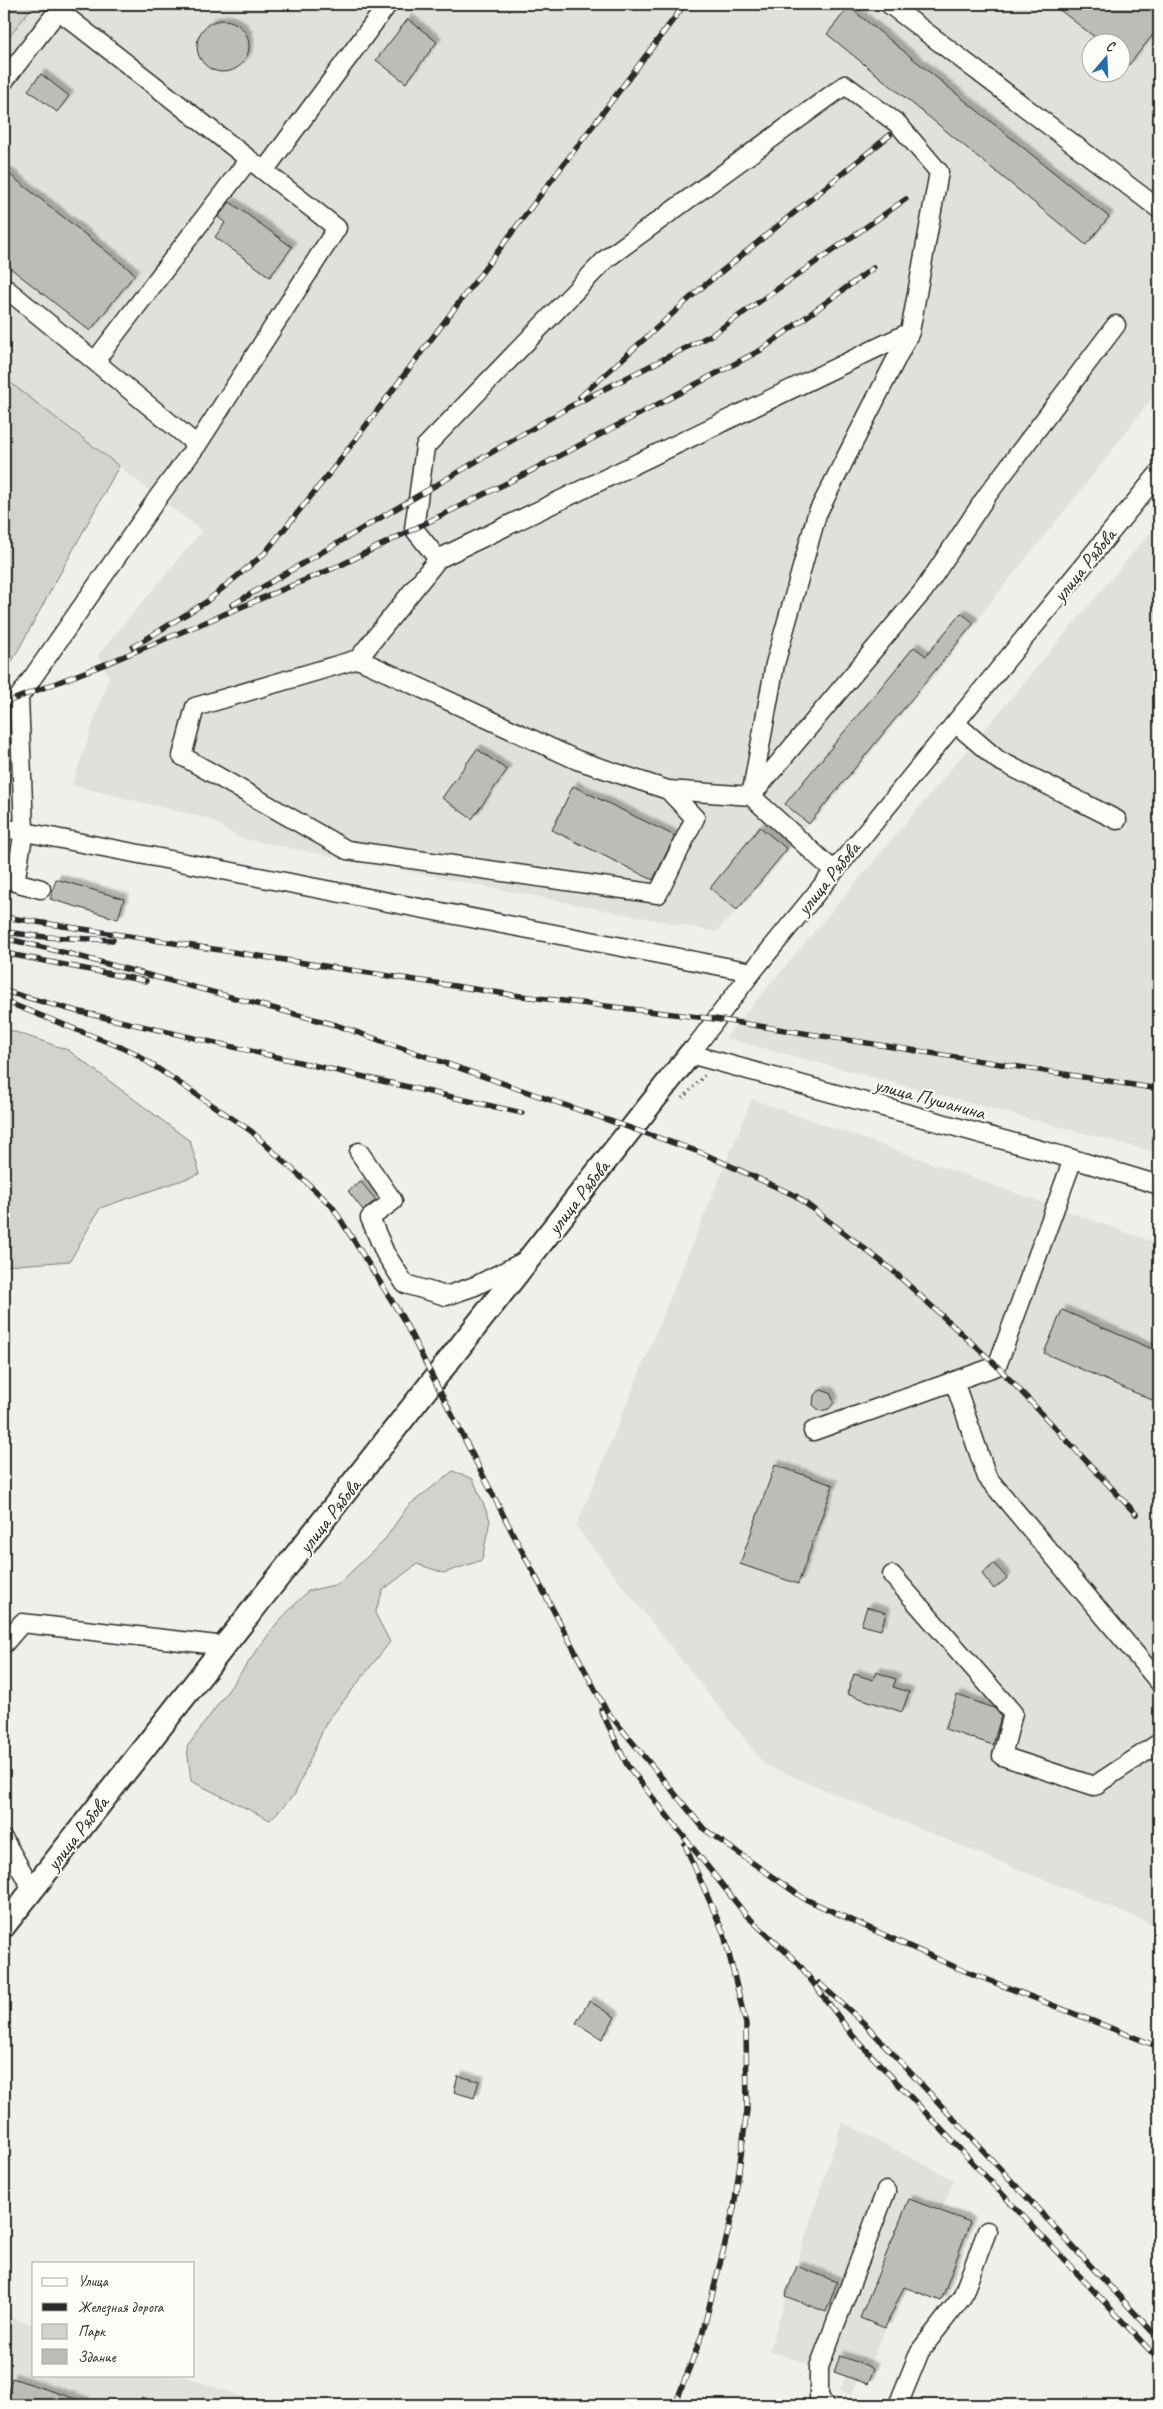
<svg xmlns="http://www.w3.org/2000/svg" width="1163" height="2409" font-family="Caveat,sans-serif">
<defs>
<filter id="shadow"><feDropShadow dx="4.5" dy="-4.5" stdDeviation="1" flood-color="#0004"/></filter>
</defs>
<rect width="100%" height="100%" fill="#f0efeb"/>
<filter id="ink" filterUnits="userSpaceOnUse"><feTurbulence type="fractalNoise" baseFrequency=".02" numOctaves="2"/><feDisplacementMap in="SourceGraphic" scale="10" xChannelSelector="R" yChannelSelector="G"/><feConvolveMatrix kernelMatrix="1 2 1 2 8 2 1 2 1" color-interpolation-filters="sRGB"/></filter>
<g filter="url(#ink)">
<path fill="#e1e0dc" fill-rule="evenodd" d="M 34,4 L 1159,4 L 1159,389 L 1086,484 L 974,623 L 798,837 L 737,910 L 716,932 L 239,838 L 209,819 L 72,785 L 109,677 L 98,655 L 202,531 L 4,378 L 4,44 ZM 1090,42 L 1120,42 L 1120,72 L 1090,72 Z
M 1159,522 L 1159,1153 L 725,1038 Z
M 752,1099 L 1159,1244 L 1159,1927 L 765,1765 L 576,1527 Z
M 842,2122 L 954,2180 L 941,2211 L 970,2222 L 941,2301 L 904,2287 L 869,2366 L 874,2368 L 868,2384 L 857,2380 L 852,2395 L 840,2391 L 845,2376 L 769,2351 Z
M 4,2315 L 34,2325 L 34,2375 L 180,2375 L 268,2405 L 4,2405 Z"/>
<path fill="#d3d2cf" stroke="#7f7e7d" d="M 4,4 L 34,4 L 4,44 Z
M 4,378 L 119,466 L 4,676 Z
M 4,1028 L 68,1050 L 190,1141 L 200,1174 L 100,1208 L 70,1261 L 4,1266 Z
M 453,1471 L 473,1479 L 490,1520 L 482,1560 L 444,1573 L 417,1564 L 383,1590 L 375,1613 L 390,1642 L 326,1723 L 295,1794 L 270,1820 L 191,1781 L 187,1747 L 277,1623 L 308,1591 L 338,1584 L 383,1542 L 408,1506 Z"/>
<path fill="#bdbcb8" stroke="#2b2b2b" filter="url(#shadow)" d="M 1052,4 L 1143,4 L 1159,17 L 1159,27 L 1129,65 L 1120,58 L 1120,42 L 1101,42 Z
M 849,7 L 1109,217 L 1086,245 L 827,34 Z
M 408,19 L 437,42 L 406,83 L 376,60 Z
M197 46a26 26 0 1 1 52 0a26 26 0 1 1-52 0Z
M 41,74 L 69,96 L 57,112 L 28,90 Z
M 4,170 L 135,274 L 90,331 L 4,263 Z
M 230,202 L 292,247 L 270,277 L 215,237 L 225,223 L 218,217 Z
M 961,613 L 974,623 L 809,824 L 785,804 L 914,647 L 926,656 Z
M 477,749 L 507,770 L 472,819 L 442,798 Z
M 573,786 L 675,836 L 653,880 L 552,830 Z
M 760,827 L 787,849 L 737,910 L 710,888 Z
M 56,879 L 124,899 L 118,919 L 50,899 Z
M 361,1182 L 376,1200 L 363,1210 L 348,1191 Z
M 1062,1310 L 1159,1352 L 1159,1403 L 1044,1353 Z
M 821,1390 L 830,1393 L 834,1402 L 829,1409 L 820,1411 L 813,1405 L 814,1395 Z
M 775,1465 L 833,1485 L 798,1584 L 740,1564 Z
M 994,1564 L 1007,1578 L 994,1589 L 982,1574 Z
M 867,1607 L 886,1613 L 881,1630 L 861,1625 Z
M 876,1672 L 896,1679 L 893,1687 L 909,1692 L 902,1712 L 847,1694 L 854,1674 L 873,1680 Z
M 957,1695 L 994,1708 L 1001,1716 L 993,1745 L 945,1729 Z
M 589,2001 L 615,2017 L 602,2039 L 576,2023 Z
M 458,2076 L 479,2081 L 474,2098 L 454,2092 Z
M 909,2199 L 970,2222 L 941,2301 L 904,2287 L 885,2328 L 860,2318 Z
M 797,2266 L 837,2282 L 826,2312 L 785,2296 Z
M 840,2356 L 874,2368 L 868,2384 L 834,2372 Z
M 12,2378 L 85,2402 L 84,2405 L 4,2405 Z"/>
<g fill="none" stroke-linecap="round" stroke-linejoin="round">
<g stroke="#2b2b2b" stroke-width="21">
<path id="minor" d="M 889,4 L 1159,209
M 4,81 L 63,4
M 264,171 L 388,4
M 4,287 L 197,445
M 95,361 L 249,159
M 1159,473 L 752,972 L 690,1054 L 1073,1159 L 1159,1185
M 358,659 L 438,559 L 910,332 L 939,172 L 898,124 L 845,85 L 606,259 L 425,447 L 414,529 L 438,559
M 955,723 L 998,760 L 1117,820
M 668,790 L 695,818 L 658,894 L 347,850 L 182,756 L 195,707 L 358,659 L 577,760 L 668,790 L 751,796 L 775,664 L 817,514 L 910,332
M 4,828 L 752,972
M 834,871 L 751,796 L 924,590 L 988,494 L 1116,325
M 41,889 L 15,882 L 24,831 L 19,697 L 159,496 L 197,445 L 337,228 L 58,10
M 359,1152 L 393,1201 L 370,1218 L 385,1253 L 405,1284 L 446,1296 L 475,1286 L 525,1261
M 954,1381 L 987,1477 L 1159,1682
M 813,1431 L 997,1366 L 1073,1159
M 892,1575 L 1013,1713 L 1002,1756 L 1094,1786 L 1159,1743
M 4,1644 L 22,1623 L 226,1646
M 4,1840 L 32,1889
M 824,2405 L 819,2396 L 819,2367 L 886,2191
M 898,2405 L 920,2351 L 962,2297 L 987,2231"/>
</g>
<g stroke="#2b2b2b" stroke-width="26">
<path id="major" d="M 4,1926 L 690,1054"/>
</g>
<path stroke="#2b2b2b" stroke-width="3" stroke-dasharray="1 4" stroke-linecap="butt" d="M 683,1098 L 705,1075"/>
<use href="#minor" stroke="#fdfcf7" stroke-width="18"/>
<use href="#major" stroke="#fdfcf7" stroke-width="22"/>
<g stroke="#2b2b2b" stroke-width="5.5">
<path id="rail" d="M 580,397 L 700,289 L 890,135
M 232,605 L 569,407 L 713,334 L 906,199
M 133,647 L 206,602 L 264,554 L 333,469 L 685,4
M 4,703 L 103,665 L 341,565 L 525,474 L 761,350 L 873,268
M 4,917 L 513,995 L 715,1019 L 1159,1089
M 4,932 L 46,937 L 113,940
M 4,938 L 66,953 L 336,1025 L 702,1153 L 796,1196 L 891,1269 L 997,1366 L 1136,1514
M 4,953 L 146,981
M 4,991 L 76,1011 L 522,1113
M 4,1001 L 133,1052 L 251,1131 L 332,1206 L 402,1317 L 511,1530 L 606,1710 L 704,1829 L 803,1898 L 955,1967 L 1159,2047
M 601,1710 L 627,1765 L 746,1915 L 799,1964 L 853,2036 L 1159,2360
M 819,1983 L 867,2026 L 1159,2339
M 675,2405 L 702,2335 L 734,2208 L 747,2110 L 746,2024 L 724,1934 L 685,1845"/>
</g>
<use href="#rail" stroke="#fdfcf7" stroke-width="4" stroke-dasharray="11" stroke-linecap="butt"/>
</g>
</g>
<g text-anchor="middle" stroke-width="4" stroke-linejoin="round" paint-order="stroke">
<g font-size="20" fill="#2b2b2b" stroke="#fdfcf7">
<text transform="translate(1084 565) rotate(-51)" y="7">улица Рябова</text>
<text transform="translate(828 878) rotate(-51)" y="7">улица Рябова</text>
<text transform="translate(930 1098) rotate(15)" y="7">улица Пушанина</text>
<text transform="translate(578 1197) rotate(-52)" y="7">улица Рябова</text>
<text transform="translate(329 1516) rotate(-52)" y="7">улица Рябова</text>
<text transform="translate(77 1833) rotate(-52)" y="7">улица Рябова</text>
</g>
</g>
<rect width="1163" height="2409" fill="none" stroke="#fdfcf7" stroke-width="20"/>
<rect x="10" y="10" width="1143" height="2389" fill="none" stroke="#2b2b2b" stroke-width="2" filter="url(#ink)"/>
<rect x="32" y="2262" width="162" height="115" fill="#fdfcf7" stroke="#a9a8a5"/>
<rect x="42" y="2278" width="25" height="8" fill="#fdfcf7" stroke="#a9a8a5"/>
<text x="78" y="2286" font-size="15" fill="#2b2b2b">Улица</text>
<rect x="42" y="2303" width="25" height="8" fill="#2b2b2b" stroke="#a9a8a5"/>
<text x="78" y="2312" font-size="15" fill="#2b2b2b">Железная дорога</text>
<rect x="42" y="2324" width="25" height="15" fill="#d3d2cf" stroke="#a9a8a5"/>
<text x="78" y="2336" font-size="15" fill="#2b2b2b">Парк</text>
<rect x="42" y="2349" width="25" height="15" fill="#bdbcb8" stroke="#a9a8a5"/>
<text x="78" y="2362" font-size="15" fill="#2b2b2b">Здание</text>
<g transform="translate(1106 58) rotate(19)"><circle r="24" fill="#fdfcf7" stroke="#a9a8a5"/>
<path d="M0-4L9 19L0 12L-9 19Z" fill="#1f6fb2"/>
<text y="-8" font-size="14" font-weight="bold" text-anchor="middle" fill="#2b2b2b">С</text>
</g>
</svg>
